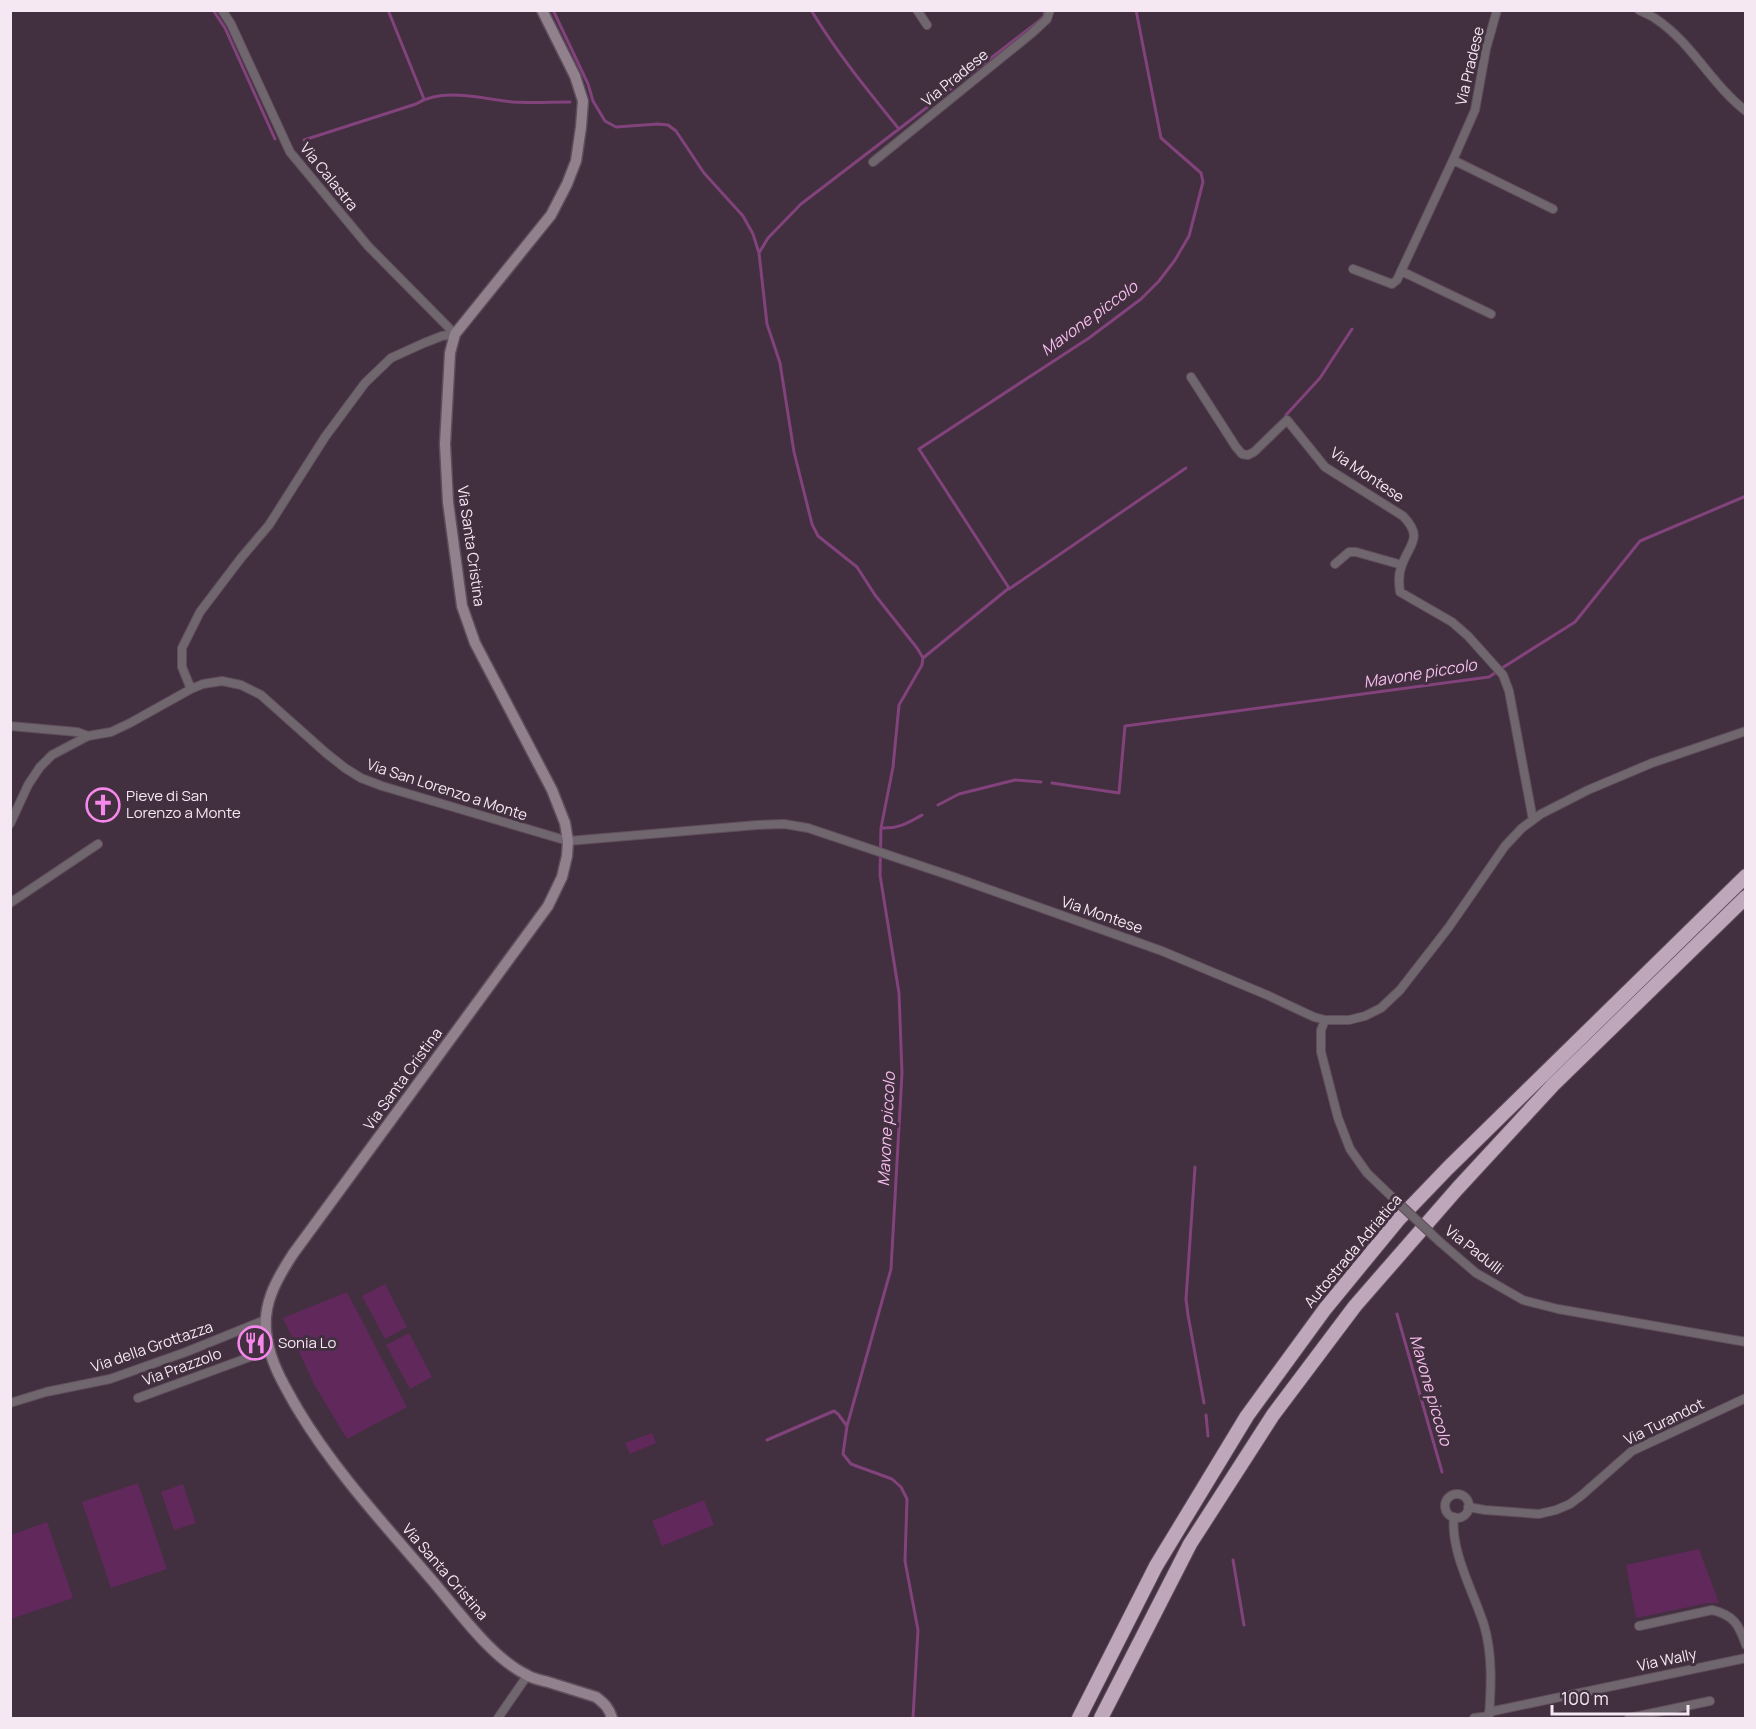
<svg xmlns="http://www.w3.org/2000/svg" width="1756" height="1729" font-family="Manrope,sans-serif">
<rect width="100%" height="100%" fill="#422f3f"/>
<path fill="#61295b" d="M 385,1284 L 407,1327 L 385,1339 L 362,1296 Z
M 347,1292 L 407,1407 L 347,1439 L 315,1386 L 283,1318 Z
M 409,1333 L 432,1377 L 410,1389 L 386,1345 Z
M 652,1433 L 656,1443 L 630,1454 L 625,1443 Z
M 138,1483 L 167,1569 L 111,1588 L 82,1502 Z
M 183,1484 L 196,1523 L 174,1530 L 161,1492 Z
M 704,1500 L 714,1525 L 662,1546 L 652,1521 Z
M 47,1522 L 73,1598 L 11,1619 L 11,1535 Z
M 1699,1549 L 1719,1603 L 1708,1603 L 1636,1618 L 1626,1565 Z"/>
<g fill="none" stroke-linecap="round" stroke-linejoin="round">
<path stroke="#82427b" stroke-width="3" d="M 213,10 L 225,28 L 275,139
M 388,10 L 424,99
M 553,10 L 588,84 L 593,101 L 605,121 L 616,127 L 658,124 L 668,125 L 676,131 L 704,173 L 743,216 L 753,234 L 759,253 L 767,324 L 780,363 L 794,452 L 812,524 L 818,536 L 857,567 L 875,595 L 917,648 L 923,658 L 922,665 L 899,705 L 893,767 L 881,828 L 880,875 L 899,993 L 902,1073 L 891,1269 L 847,1426 L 843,1454 L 851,1464 L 892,1479 L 901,1487 L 907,1499 L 905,1561 L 918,1630 L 913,1718
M 899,129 L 1039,21 L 1044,16 L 1045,10
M 304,140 L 416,104 C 443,87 483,99 513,102 C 532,103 551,102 570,102
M 759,253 L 768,238 L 801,204 L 899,129 C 868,91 837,53 811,10
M 1286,415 L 1320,378 L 1352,329
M 1009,589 L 1186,468
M 923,658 L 1009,588 L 919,449 L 1089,338 L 1141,299 L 1159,281 L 1175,260 L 1189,236 L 1203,182 L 1201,173 L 1161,138 L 1136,10
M 1502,668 L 1575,622 L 1640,541 L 1746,496
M 1052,783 L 1119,793 L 1125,726 L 1444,683 L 1489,677 L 1495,673
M 938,805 L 959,794 L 1015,780 L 1041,782
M 881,828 C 898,829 908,823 922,815
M 1195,1167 L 1186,1299 L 1188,1315 L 1204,1403
M 1397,1314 L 1442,1472
M 1206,1415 L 1208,1436
M 767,1440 L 834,1411 L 838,1414 L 847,1426
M 1233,1560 L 1244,1625"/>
<g stroke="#5f4d5c" stroke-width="10">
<path id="street" d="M 222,10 L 231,24 L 290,152 L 368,246 L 455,334
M 917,10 L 927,25
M 1639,10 C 1644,13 1651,15 1656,19 C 1692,43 1712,85 1746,111
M 1453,160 L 1553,209
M 873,162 L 1032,33 L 1047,19 L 1050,10
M 1353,269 L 1392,284 L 1397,280 L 1453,160 L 1475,110 L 1486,49 L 1497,10
M 1401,271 L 1491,314
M 1191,377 L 1236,447 L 1242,454 L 1248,455 L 1254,452 L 1287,420 L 1325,467 L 1403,516 C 1425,539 1408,544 1401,568 C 1398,576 1399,584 1400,592 L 1452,622 L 1468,636 L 1503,675 L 1509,691 L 1533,820
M 1335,564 L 1349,552 L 1356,552 L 1402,565
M 191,689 L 182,667 L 182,648 L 200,612 L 241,558 L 269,525 L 325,437 L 365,383 L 391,358 L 424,343 L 442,336 L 455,334
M 10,726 L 77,732 L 88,736
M 10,824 L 28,785 L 40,767 L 52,755 L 88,736 L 111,732 L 130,723 L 191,689 L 203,684 L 222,681 L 241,685 L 261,695 L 326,753 L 345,768 L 361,778 L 382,786 L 568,841 L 757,825 L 784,824 L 808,828 L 954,877 L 1162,951 L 1267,995 L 1314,1017 L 1325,1020 L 1349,1020 L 1365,1016 L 1381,1008 L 1400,990 L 1449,927 L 1505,846 L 1522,828 L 1541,814 L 1588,790 L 1652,763 L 1746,731
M 10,903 L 98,844
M 1325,1020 L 1321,1030 L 1321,1052 L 1338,1118 L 1350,1149 L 1367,1173 L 1391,1196
M 1440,1242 L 1476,1273 L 1523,1300 L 1558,1309 L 1746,1342
M 138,1398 L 269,1350
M 10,1403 L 46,1392 L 110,1379 L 186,1352 L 265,1320
M1445 1506a12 12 0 1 1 24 0a12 12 0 1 1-24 0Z
M 1468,1507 L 1485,1510 L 1539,1514 L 1556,1510 L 1570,1504 L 1582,1495 L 1632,1451 L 1746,1398
M 1454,1517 C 1450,1551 1474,1593 1484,1625 C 1493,1655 1491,1688 1489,1718
M 1639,1626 L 1712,1610 C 1734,1615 1739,1625 1746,1645
M 1489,1712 L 1746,1658
M 498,1718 L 527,1676
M 1474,1718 L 1489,1716
M 1629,1718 L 1710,1701"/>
</g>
<g stroke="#5f4d5c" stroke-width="13">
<path id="secondary" d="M 542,10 L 575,76 L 583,101 L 581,127 L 576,161 L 567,184 L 551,215 L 455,334 L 450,353 L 445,444 L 448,502 L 462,606 L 475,643 L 552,790 L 565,823 L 568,841 L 567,856 L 562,877 L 548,906 L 293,1254 C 276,1280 261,1306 267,1338 C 271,1364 284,1385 297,1408 C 334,1470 384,1524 431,1579 C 457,1609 491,1658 527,1675 C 533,1679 541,1680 548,1682 C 564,1687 580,1692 596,1697 C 605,1704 609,1708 612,1718"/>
</g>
<g stroke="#5f4d5c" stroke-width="16">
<path id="highway" d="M 1079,1718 L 1156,1566 L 1247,1416 L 1325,1309 L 1398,1220 L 1448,1168 L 1746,876
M 1101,1718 L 1190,1544 L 1273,1415 L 1355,1306 L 1457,1189 L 1553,1085 L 1746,897"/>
</g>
<use href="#street" stroke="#70666e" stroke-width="8"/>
<use href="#secondary" stroke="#90818d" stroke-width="10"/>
<use href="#highway" stroke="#bfa7bb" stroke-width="14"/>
<g stroke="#5f4d5c" stroke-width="10" stroke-linecap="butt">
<path id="street-bridge" d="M 1391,1196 L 1440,1242"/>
</g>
<use href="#street-bridge" stroke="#70666e" stroke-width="8"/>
</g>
<defs>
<g id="church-ring" transform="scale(1.725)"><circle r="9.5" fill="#422f3f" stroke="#f788eb" stroke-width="1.5"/><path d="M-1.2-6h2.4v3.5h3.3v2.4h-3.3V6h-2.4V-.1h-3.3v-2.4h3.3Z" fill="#f788eb"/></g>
<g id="restaurant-ring" transform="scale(1.725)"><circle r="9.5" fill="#422f3f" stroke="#f788eb" stroke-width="1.5"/><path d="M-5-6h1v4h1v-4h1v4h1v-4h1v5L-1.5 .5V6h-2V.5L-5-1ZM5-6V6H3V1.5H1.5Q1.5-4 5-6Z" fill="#f788eb"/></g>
</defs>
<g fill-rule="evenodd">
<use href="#church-ring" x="103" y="805"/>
<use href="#restaurant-ring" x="255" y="1343"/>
</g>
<g text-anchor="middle" stroke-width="6" stroke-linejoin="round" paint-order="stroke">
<g font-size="15" fill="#f5e8f3" stroke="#422f3f">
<text transform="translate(1470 66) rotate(-77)" y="5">Via Pradese</text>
<text transform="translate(955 78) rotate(-39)" y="5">Via Pradese</text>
<text transform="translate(329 177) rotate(51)" y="5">Via Calastra</text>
<text transform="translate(1367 475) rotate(34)" y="5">Via Montese</text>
<text transform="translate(471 546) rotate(82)" y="5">Via Santa Cristina</text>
<text transform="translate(447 790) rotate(18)" y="5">Via San Lorenzo a Monte</text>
<text transform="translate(1102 915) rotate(19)" y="5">Via Montese</text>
<text transform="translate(403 1079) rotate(-54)" y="5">Via Santa Cristina</text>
<text transform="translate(1474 1250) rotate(38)" y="5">Via Padulli</text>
<text transform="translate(1353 1251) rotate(-50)" y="5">Autostrada Adriatica</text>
<text transform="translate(152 1347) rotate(-19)" y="5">Via della Grottazza</text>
<text transform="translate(182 1367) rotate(-20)" y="5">Via Prazzolo</text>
<text transform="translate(1664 1422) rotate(-26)" y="5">Via Turandot</text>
<text transform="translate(445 1572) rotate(49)" y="5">Via Santa Cristina</text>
<text transform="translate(1667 1660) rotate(-12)" y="5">Via Wally</text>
</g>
<g font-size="15" fill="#f5e8f3" stroke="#422f3f" text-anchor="start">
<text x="126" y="801">Pieve di San<tspan x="126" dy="17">Lorenzo a Monte</tspan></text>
<text x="278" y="1348">Sonia Lo</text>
</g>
<g font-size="16" font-style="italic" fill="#f5beed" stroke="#422f3f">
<text transform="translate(1089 318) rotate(-36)" y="6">Mavone piccolo</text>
<text transform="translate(1420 673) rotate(-9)" y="6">Mavone piccolo</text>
<text transform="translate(886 1129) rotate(-87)" y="6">Mavone piccolo</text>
<text transform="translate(1431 1390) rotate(74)" y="6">Mavone piccolo</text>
</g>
</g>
<rect width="1756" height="1729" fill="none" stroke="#f5e8f3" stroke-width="24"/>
<path d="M1552 1705v9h136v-9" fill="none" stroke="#f5e8f3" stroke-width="3"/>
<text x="1561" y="1705" font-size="18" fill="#f5e8f3" stroke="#422f3f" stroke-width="4.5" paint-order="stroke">100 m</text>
</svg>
